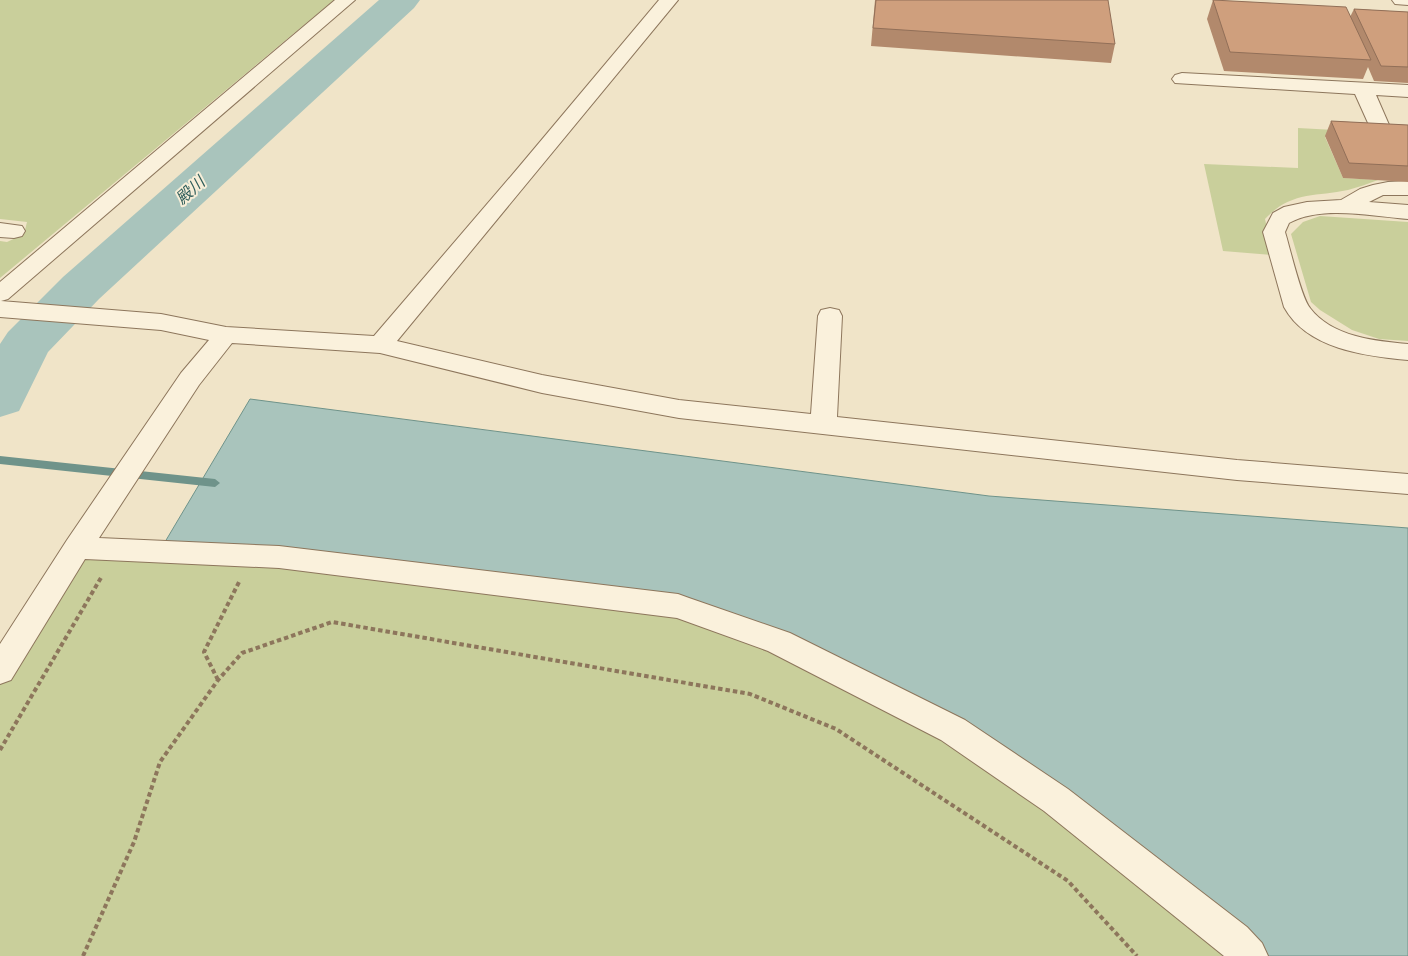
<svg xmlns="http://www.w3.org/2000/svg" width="1408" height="956" font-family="Literata,'Noto Sans JP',serif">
<rect width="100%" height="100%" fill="#f0e4c8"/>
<path fill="#c9cf9b" d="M 0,0 L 334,0 L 0,278 L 0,241 L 7,242 L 24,234 L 27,222 L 0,219 Z
M 1298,128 L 1408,134 L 1325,137 L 1343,178 L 1378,180 C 1368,184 1358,187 1348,190 C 1315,197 1291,191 1265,219 L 1273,255 L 1223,251 L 1204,164 L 1298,168 Z
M 1320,216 L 1408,222 L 1408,341 L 1379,339 L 1352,330 L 1320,310 L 1311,302 L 1291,234 L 1303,222 Z
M 77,548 L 678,606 L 953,730 L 1249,956 L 0,956 L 0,671 Z"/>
<path fill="#a9c4bc" stroke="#6f938a" d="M 250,399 L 989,496 L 1408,528 L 1408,956 L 1249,956 L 953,730 L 678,606 L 159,552 Z"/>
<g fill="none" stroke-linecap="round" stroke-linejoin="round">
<path fill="#6f938a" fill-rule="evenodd" d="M 0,456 L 215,479 L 220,483 L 215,487 L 0,464 Z"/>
<path fill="#a9c4bc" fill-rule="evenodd" d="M 379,0 L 420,0 L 414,8 L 99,299 L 48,352 L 19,411 L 0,417 L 0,344 L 8,332 L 63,277 Z"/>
<g stroke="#8d765c" stroke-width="2">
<path id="minor" d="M 335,0 L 355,0 L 8,299 L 1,301 L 161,314 L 226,327 L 374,336 L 518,168 L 659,0 L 678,0 L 397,341 L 542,375 L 679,400 L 811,414 L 818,316 L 821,310 L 830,308 L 839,310 L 842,316 L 837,417 L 1237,460 L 1408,474 L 1408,494 L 1237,480 L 679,418 L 542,393 L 380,353 L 232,343 L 199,385 L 99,538 L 279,546 L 678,594 L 689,598 L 790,633 L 965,720 L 1068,789 L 1247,927 L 1262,943 L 1268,956 L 1224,956 L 1044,811 L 941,740 L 768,651 L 677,618 L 279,568 L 85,559 L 11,680 L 0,684 L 0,644 L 67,540 L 181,373 L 209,340 L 161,330 L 0,317 L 0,282 Z
M 1392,0 L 1408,0 L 1408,5 L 1395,4 Z
M 1182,73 L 1408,85 L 1408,97 L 1376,95 L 1393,134 L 1390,138 L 1383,140 L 1376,138 L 1373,134 L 1355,94 L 1175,83 L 1172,79 L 1175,75 Z
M 1408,181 L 1408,195 L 1383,195 L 1369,202 L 1408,205 L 1408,219 C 1373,216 1320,205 1289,223 L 1285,232 C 1290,248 1301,297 1310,308 C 1332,337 1375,341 1408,344 L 1408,360 C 1365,356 1307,349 1284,307 L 1263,232 L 1273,213 L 1284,207 L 1307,202 L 1341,200 L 1360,189 L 1373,185 L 1388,182 Z
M 0,223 L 22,226 L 25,231 L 22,236 L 14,238 L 0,237 Z"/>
</g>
<path stroke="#8d765c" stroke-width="4" stroke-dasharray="4.5 3" stroke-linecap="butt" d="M 218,680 L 204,652 L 239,582
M 0,750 L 102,576
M 83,956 L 134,842 L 160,762 L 218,680 L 242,653 L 332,622 L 750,694 L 836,729 L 1068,881 L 1137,956"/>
<use href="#minor" fill="#faf1dc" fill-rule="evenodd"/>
</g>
<path fill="#b2896c" d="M 875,0 L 1115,44 L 1111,63 L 871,46 Z
M 1213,0 L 1350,17 L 1354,9 L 1408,12 L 1408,83 L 1374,81 L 1368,67 L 1363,79 L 1224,71 L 1207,19 Z
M 1331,121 L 1408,125 L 1408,182 L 1343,178 L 1325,136 Z"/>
<path fill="#cf9f7d" stroke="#916f58" d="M 876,0 L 1108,0 L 1115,44 L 873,28 Z
M 1213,0 L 1346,7 L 1371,60 L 1230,52 Z
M 1354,9 L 1408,12 L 1408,67 L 1381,66 Z
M 1331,121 L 1408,125 L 1408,166 L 1349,163 Z"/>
<g text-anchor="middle" stroke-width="4" stroke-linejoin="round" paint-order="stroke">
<g font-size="16" font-style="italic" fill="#2f5d5a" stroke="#f7eed8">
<text transform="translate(190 190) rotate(-42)" y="6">殿川</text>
</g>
</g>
</svg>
